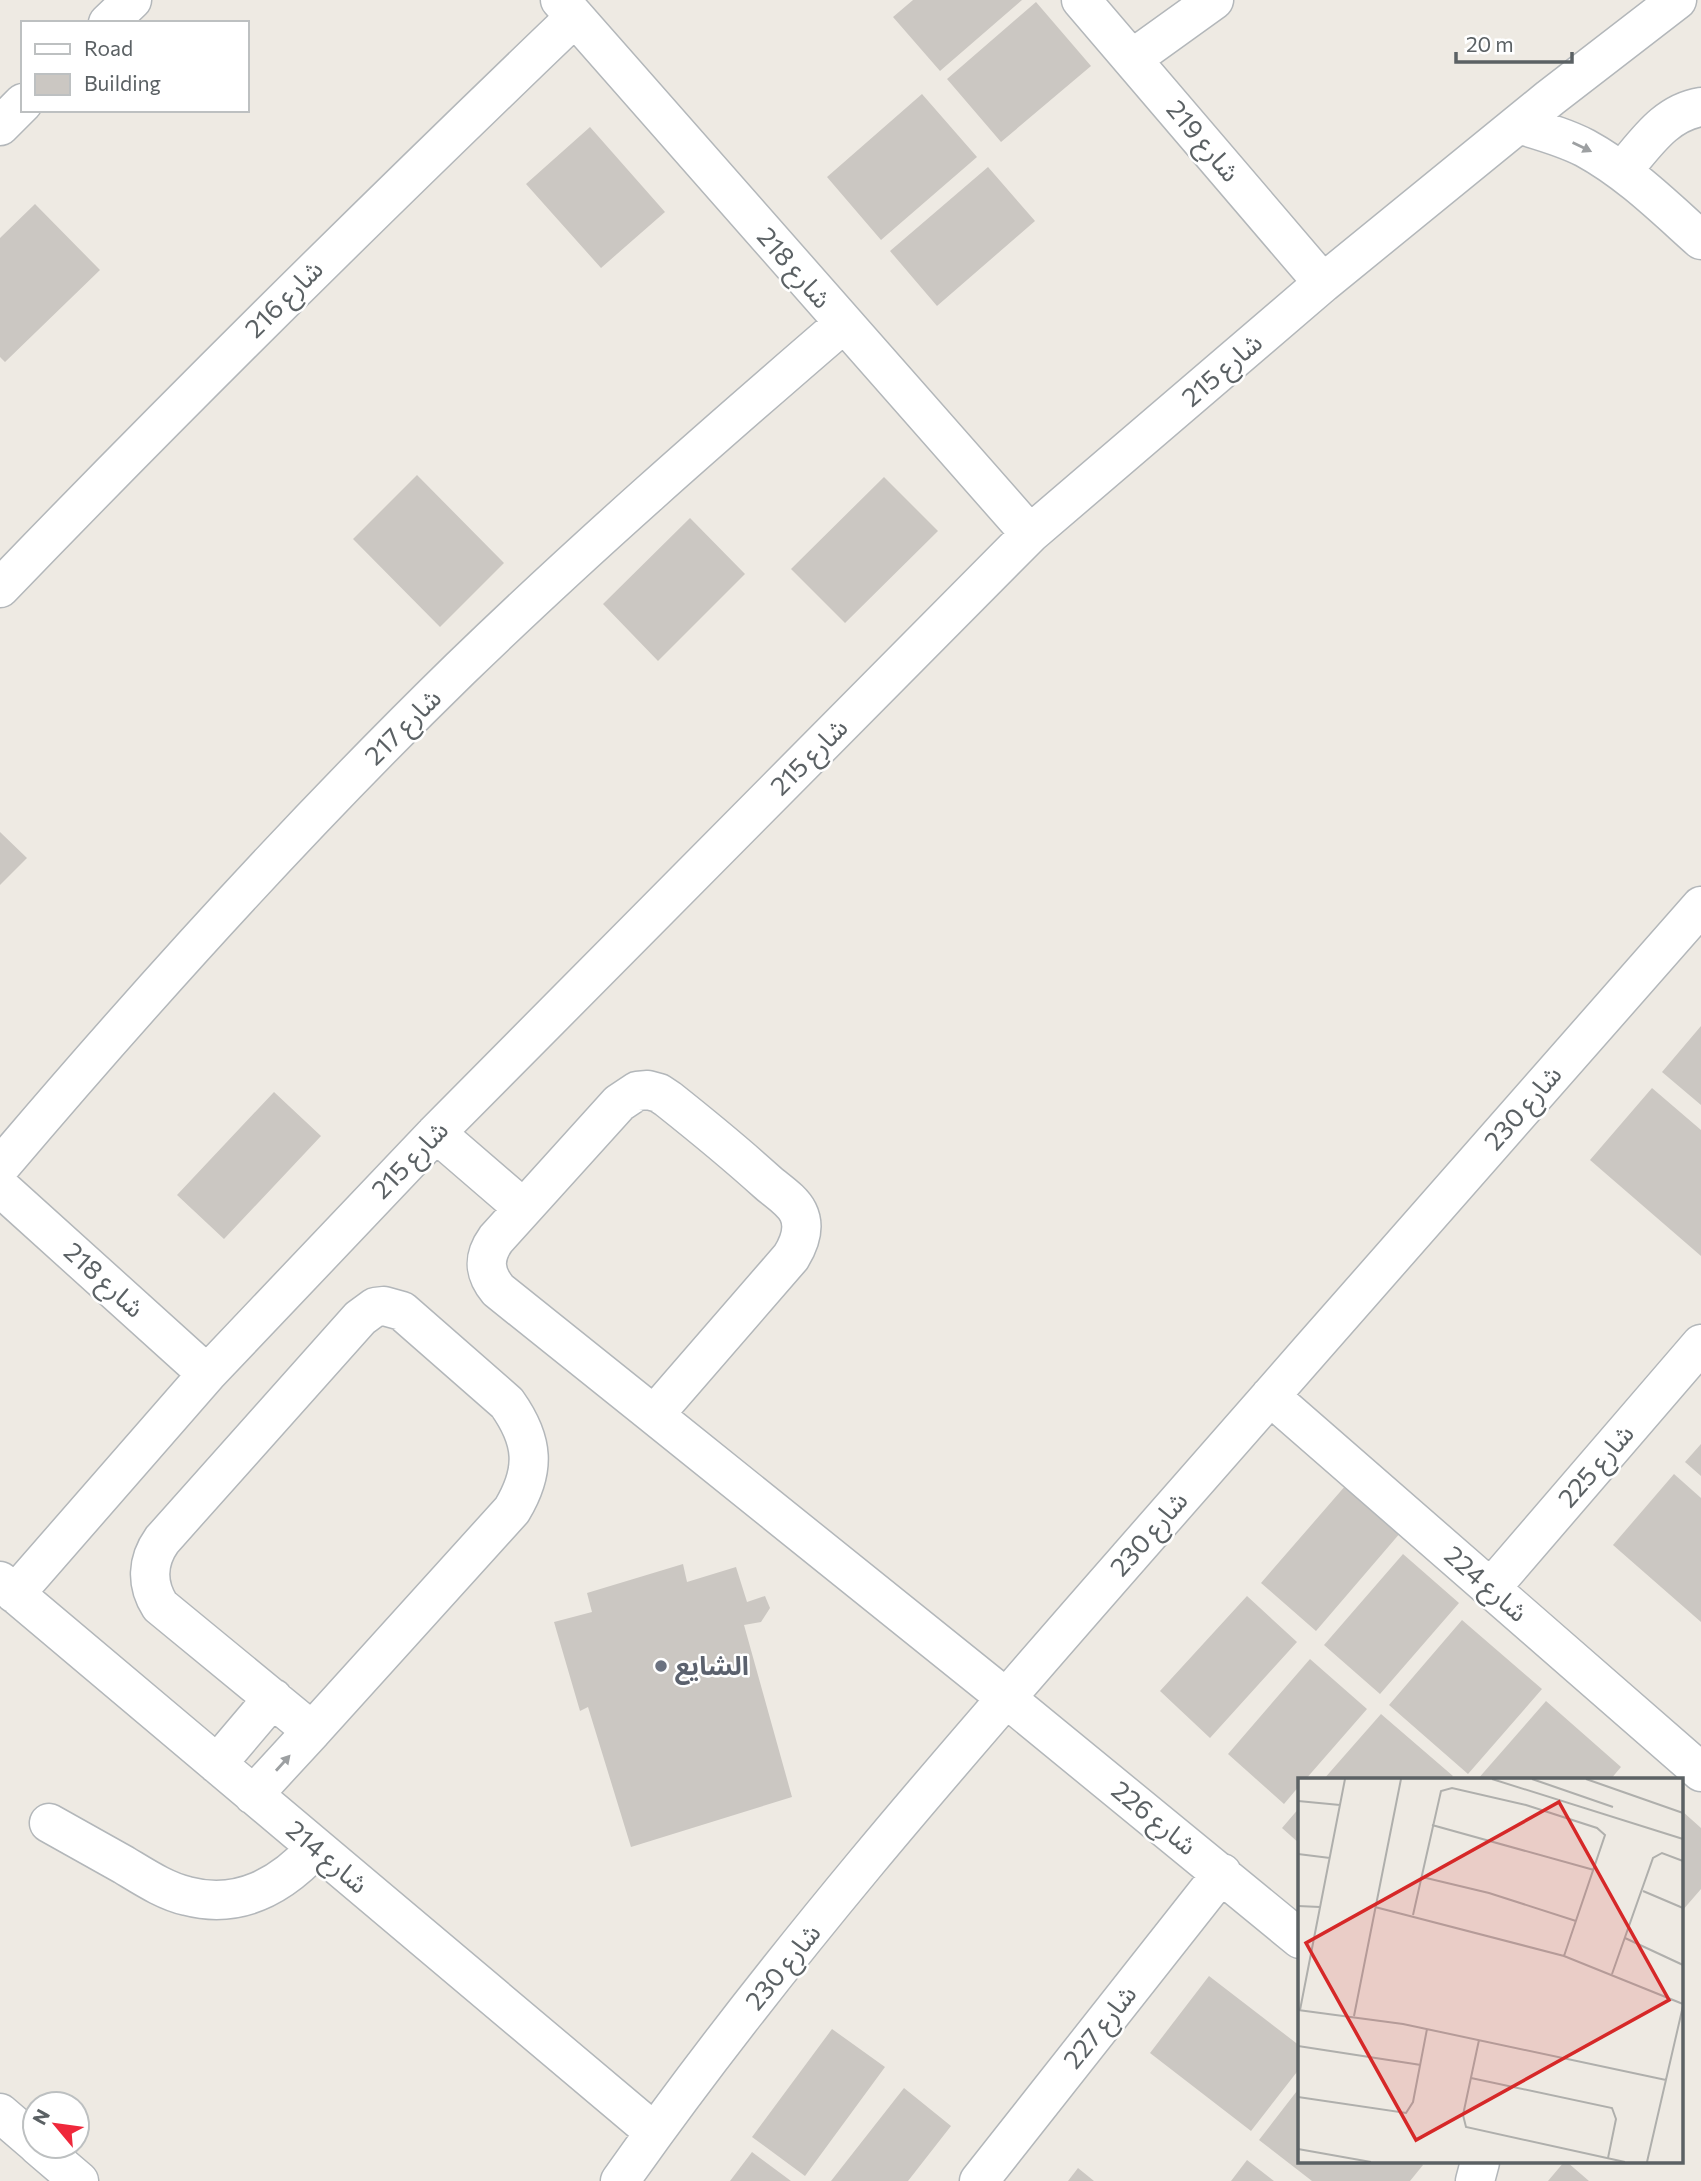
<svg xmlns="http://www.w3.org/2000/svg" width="1701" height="2181" font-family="Commissioner,'Noto Sans Arabic',sans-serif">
<rect width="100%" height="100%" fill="#eeeae3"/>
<path fill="#cbc7c2" d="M 913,0 L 1022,0 L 940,71 L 893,17 Z
M 1036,2 L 1091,66 L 1001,142 L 947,79 Z
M 922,94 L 977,157 L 881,240 L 827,177 Z
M 590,127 L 665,212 L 601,268 L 526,184 Z
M 988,167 L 1035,221 L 937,306 L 890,251 Z
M 35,204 L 100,270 L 5,362 L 0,357 L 0,238 Z
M 417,475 L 504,563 L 440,627 L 353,539 Z
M 884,477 L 938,531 L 845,623 L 791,569 Z
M 690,518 L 745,574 L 658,661 L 603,604 Z
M 0,832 L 27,858 L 0,885 Z
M 1701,1026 L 1701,1105 L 1662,1072 Z
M 1652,1088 L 1701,1130 L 1701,1256 L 1590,1160 Z
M 274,1092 L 321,1136 L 224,1239 L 177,1195 Z
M 1701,1444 L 1701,1476 L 1685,1462 Z
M 1674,1474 L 1701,1498 L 1701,1622 L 1613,1545 Z
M 1346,1485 L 1401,1532 L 1316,1631 L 1261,1583 Z
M 1403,1554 L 1459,1603 L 1380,1694 L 1324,1645 Z
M 683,1564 L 687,1582 L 736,1567 L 747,1602 L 765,1596 L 770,1608 L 761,1622 L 744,1625 L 792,1797 L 631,1847 L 588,1707 L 580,1711 L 554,1622 L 592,1612 L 587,1593 Z
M 1247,1596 L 1297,1642 L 1210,1738 L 1160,1691 Z
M 1462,1620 L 1542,1689 L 1468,1774 L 1389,1705 Z
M 1310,1659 L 1367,1709 L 1305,1780 L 1300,1780 L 1300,1785 L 1284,1804 L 1228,1754 Z
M 1546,1701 L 1621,1767 L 1610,1780 L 1477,1780 Z
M 1381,1714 L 1453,1776 L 1449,1780 L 1323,1780 Z
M 1300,1807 L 1300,1844 L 1282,1828 Z
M 1682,1811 L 1701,1828 L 1701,1889 L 1682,1911 Z
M 1209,1976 L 1300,2046 L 1300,2068 L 1251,2131 L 1150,2053 Z
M 832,2029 L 885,2067 L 805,2176 L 752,2137 Z
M 1300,2087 L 1300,2162 L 1419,2162 L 1423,2165 L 1410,2181 L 1312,2181 L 1259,2140 Z
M 904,2088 L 951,2126 L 908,2181 L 831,2181 Z
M 752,2152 L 791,2181 L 730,2181 Z
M 1247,2160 L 1274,2181 L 1231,2181 Z
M 1564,2162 L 1567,2162 L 1589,2181 L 1548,2181 Z
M 1078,2168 L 1094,2181 L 1068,2181 Z"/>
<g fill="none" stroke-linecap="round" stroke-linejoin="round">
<g stroke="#b3b7ba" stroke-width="41">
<path id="minor" d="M 560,0 L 1030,534
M 1081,0 L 1323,283
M 108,23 L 132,0
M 1132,59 L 1214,0
M 1518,124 C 1541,131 1564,137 1585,148 C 1629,172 1664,207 1701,240
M 0,126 L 23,103
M 1622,171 C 1645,145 1664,113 1701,107
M 0,588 C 188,393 380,204 575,17
M 648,1090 L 659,1093 L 668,1099 C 702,1126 735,1153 767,1182 C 777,1191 792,1200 798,1212 C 806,1228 799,1244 791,1257 L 654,1415 L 498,1290 C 484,1273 483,1257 496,1239 L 619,1103 L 637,1091 Z
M 436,1133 L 523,1208
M 0,1167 C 146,995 298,827 460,669 C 584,549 713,436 843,324
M 0,1187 L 207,1374
M 384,1306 L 402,1311 L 507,1403 C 534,1441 536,1470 512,1510 L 312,1731 L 160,1606 C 146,1584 147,1561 162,1540 L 360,1318 L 375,1307 Z
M 1270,1396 L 1701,1772
M 654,1415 L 1006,1698 L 1300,1939
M 0,1581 L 654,2132
M 1491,1588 L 1701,1344
M 15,1594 L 207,1374 L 436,1133 L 1030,534 L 1323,283 L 1550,98 L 1677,0
M 217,1764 L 273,1698
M 253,1795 L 312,1731
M 49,1823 C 74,1837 99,1851 124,1865 C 144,1877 165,1891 187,1896 C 240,1910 282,1885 316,1848
M 0,2113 L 35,2143
M 38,2146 L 79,2181
M 620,2181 C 775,1961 953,1758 1130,1556 C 1320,1339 1511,1122 1701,906
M 979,2181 L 1222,1873
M 1475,2181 L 1480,2162"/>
</g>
<use href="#minor" stroke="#fff" stroke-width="38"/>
</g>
<defs><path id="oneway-solid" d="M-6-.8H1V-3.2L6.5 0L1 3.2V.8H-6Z" transform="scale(1.75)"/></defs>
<g fill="#9da0a2">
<use href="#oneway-solid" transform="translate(1582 147) rotate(26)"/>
<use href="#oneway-solid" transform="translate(283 1763) rotate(-48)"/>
</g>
<circle fill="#6b7280" stroke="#fff" stroke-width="2.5" cx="661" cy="1666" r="7"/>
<g text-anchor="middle" stroke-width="5" stroke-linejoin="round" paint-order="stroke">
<g font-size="26" fill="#5b6164" stroke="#fff">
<text transform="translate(1203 141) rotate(50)" y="9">شارع 219</text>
<text transform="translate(794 268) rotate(49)" y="9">شارع 218</text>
<text transform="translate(284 299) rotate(-45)" y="9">شارع 216</text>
<text transform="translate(1222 370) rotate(-41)" y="9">شارع 215</text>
<text transform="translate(403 727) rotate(-45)" y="9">شارع 217</text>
<text transform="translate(809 757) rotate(-45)" y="9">شارع 215</text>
<text transform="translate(1523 1108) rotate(-49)" y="9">شارع 230</text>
<text transform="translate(410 1160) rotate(-46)" y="9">شارع 215</text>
<text transform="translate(104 1280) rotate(42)" y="9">شارع 218</text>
<text transform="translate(1596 1466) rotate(-49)" y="9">شارع 225</text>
<text transform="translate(1149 1534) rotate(-49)" y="9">شارع 230</text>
<text transform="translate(1486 1584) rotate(41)" y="9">شارع 224</text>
<text transform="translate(1154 1818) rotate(39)" y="9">شارع 226</text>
<text transform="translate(327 1857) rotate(40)" y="9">شارع 214</text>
<text transform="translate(783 1967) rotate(-51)" y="9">شارع 230</text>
<text transform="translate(1100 2027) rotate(-51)" y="9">شارع 227</text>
</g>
<g font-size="26" font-weight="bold" fill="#5b616d" stroke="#fff" text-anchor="start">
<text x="675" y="1675">الشايع</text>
</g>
</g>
<g transform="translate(1298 1778)">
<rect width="385" height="385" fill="#eeeae3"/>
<path fill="none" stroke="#afafac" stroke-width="2" d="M 194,1 L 385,61M 234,1 L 315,29M 288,1 L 385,35M 0,23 L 42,27M 134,47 L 296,92M 0,76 L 32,80M 124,99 L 191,115 L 278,143M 345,113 L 385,130M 0,128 L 22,129M 77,129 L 266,178 L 385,226M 115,137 L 143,13 L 154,10 L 228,27 L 299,50 L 307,57 L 266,178M 327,160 L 385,187M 314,196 L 355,80 L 364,75 L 385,83M 0,232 L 105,246 L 368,302M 2,232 L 47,1M 56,238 L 103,1M 181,262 L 165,337 L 168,349 L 327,384M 0,268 L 123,287M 173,300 L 314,330 L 318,341 L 310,380M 0,319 L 108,335 L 115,324 L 129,251M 0,371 L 73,384M 349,384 L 385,228"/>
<path fill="#d62828" fill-opacity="0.15" stroke="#d62828" stroke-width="3.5" d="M 261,24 L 371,222 L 118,362 L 8,165 Z"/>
<rect width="385" height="385" fill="none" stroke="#5b6164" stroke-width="3.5"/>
</g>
<rect x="21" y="21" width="228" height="91" fill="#ffffff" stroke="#bdc0c1" stroke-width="2"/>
<rect x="35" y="44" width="35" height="10" fill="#ffffff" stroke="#bdc0c1" stroke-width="2"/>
<text x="84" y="56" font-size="21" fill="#5b6164">Road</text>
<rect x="35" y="74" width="35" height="21" fill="#cbc7c2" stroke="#bdc0c1" stroke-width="2"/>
<text x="84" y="91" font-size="21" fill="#5b6164">Building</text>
<g transform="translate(56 2125) rotate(299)"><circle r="33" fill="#ffffff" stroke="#bdc0c1" stroke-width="2"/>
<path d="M0-5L12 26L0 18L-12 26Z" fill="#ef283b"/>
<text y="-10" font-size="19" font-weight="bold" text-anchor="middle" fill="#5b6164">N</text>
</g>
<path d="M1456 52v10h116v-10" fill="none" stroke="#5b6164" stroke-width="3.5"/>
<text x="1466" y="52" font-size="21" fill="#5b6164" stroke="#ffffff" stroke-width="5" paint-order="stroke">20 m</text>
</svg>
